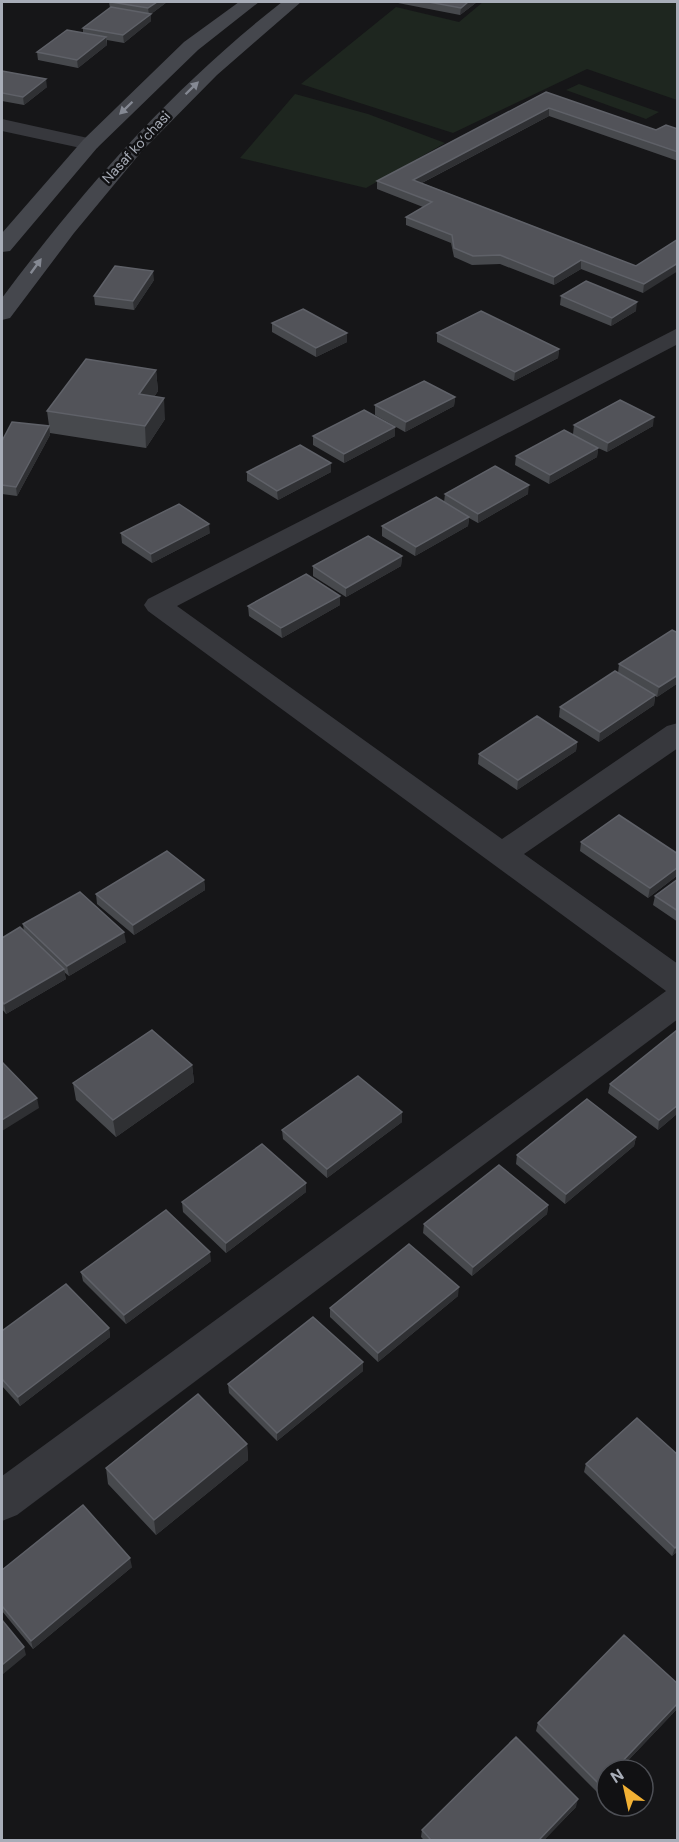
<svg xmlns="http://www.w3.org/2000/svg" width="679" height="1842" font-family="'DM Sans',sans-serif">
<rect width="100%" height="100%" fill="#161618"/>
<path fill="#1e261f" d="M 483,2 L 677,2 L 677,100 L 587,69 L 453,133 L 301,84 L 396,7 L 459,22 Z
M 579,84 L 659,112 L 646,119 L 566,90 Z
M 295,94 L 368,114 L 445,143 L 366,188 L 240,158 Z"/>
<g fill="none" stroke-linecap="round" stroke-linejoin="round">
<path fill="#37383d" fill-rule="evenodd" d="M 2,119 L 97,140 L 100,144 L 97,148 L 90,150 L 2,131 Z
M 678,328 L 678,344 L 177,606 L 502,839 L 667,726 L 678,723 L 678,748 L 524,854 L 678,964 L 678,1019 L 17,1515 L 2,1521 L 2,1476 L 666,991 L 148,611 L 144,605 L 148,599 Z"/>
<path fill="#45474d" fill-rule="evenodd" d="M 239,2 L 259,2 L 198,50 L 97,148 L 10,251 L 2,252 L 2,233 L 83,140 L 184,42 Z
M 282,2 L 301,2 L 217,75 L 142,151 L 74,233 L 10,318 L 2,320 L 2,298 C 84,188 173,87 282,2 Z"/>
</g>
<path fill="#47494d" d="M 109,2 L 167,2 L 151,14 L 151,21 L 124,43 L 107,40 L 107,45 L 78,68 L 38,60 L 37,52 L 83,33 L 83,28 L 110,8 Z
M 398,2 L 477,2 L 460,15 L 398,3 Z
M 2,71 L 47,87 L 24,105 L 2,101 Z
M 546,92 L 656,130 L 678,129 L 678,161 L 549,116 L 422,183 L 636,266 L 678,239 L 643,293 L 581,269 L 554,285 L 500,264 L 472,265 L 454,257 L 451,243 L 406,225 L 406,217 L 423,207 L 377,189 L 377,181 Z
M 154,280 L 134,310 L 95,305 L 94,296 Z
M 561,296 L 636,311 L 611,326 L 560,305 Z
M 272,323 L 347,333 L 347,342 L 316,357 L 272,332 Z
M 437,333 L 559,349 L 558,358 L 514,381 L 437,342 Z
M 156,370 L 158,391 L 154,397 L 165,419 L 146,448 L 50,433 L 47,411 Z
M 455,397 L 454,406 L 405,432 L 375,415 L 375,405 Z
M 574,425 L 653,426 L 607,452 L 598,448 L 597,457 L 549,484 L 515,465 L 516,456 L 573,434 Z
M 49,426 L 50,435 L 17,496 L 2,494 L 2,441 Z
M 395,427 L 395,436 L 344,463 L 313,445 L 313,436 Z
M 331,463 L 331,472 L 278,500 L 247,481 L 247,472 Z
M 445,494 L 528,494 L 478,523 L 469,518 L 468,526 L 415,556 L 382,536 L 382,526 L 444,502 Z
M 121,533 L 210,533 L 152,563 L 122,543 Z
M 402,556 L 401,566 L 346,597 L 313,576 L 313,566 Z
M 340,605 L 282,638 L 249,616 L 248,606 Z
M 678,633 L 678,683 L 657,697 L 655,696 L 654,705 L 599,742 L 559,717 L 560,707 L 618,673 L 619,664 Z
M 577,742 L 576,751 L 517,790 L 478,764 L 479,754 Z
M 581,842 L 678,854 L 678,875 L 648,898 L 580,851 Z
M 678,879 L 678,922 L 653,905 L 655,896 Z
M 204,880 L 205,890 L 134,935 L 97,904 L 96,894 Z
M 23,924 L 126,942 L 69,976 L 64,972 L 66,979 L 6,1014 L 2,1009 L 2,938 L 24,932 Z
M 678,1032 L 678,1113 L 658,1130 L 608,1093 L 610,1084 Z
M 192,1065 L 194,1082 L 116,1137 L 76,1100 L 73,1083 Z
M 402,1122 L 327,1178 L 283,1139 L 282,1130 Z
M 636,1137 L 634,1146 L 565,1204 L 516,1164 L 517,1155 Z
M 306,1192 L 226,1253 L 183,1212 L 182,1202 Z
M 548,1205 L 547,1214 L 472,1276 L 423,1233 L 424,1224 Z
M 211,1261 L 126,1324 L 83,1281 L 81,1272 Z
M 458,1296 L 378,1362 L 330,1317 L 330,1308 Z
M 109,1328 L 110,1337 L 20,1406 L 2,1386 L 2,1331 Z
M 363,1371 L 277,1441 L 229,1393 L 228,1384 Z
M 637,1418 L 678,1551 L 672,1556 L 584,1472 L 586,1464 Z
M 247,1444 L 248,1460 L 156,1535 L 108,1484 L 106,1468 Z
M 132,1567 L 33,1649 L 2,1611 L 2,1570 Z
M 678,1684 L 678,1708 L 619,1770 L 607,1770 L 607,1783 L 598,1793 L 536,1731 L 538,1723 Z
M 576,1807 L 544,1840 L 424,1840 L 421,1837 L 422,1830 Z"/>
<path fill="#2f3033" d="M 157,2 L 167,2 L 151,14 L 151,21 L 124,43 L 123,35 L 149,15 L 148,8 Z
M 468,2 L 477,2 L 460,15 L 461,8 Z
M 106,37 L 107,45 L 78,68 L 77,60 Z
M 46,79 L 47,87 L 24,105 L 23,97 Z
M 549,108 L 549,116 L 412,188 L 413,180 Z
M 581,260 L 581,269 L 554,285 L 554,277 Z
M 678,263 L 678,271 L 643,293 L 644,284 Z
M 153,271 L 154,280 L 134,310 L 133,301 Z
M 637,302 L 636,311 L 611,326 L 612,318 Z
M 347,333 L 347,342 L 316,357 L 316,348 Z
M 559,349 L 558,358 L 514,381 L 515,372 Z
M 156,370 L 158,391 L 141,416 L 139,394 Z
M 455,397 L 454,406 L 405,432 L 406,422 Z
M 164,398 L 165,419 L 146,448 L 145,426 Z
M 654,417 L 653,426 L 607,452 L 608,443 Z
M 49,426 L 50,435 L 17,496 L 16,487 Z
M 395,427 L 395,436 L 344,463 L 344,454 Z
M 598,448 L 597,457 L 549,484 L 550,475 Z
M 331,463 L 331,472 L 278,500 L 277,491 Z
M 529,485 L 528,494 L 478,523 L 478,514 Z
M 469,517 L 468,526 L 415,556 L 416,547 Z
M 209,524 L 210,533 L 152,563 L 151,554 Z
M 402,556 L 401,566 L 346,597 L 346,588 Z
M 340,596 L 340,605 L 282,638 L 281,628 Z
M 678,675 L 678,683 L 657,697 L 659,687 Z
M 655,695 L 654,705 L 599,742 L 600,732 Z
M 577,742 L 576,751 L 517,790 L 518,780 Z
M 678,867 L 678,875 L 648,898 L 650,888 Z
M 204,880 L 205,890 L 134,935 L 133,925 Z
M 124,932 L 126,942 L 69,976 L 67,966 Z
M 64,969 L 66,979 L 6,1014 L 4,1004 Z
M 192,1065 L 194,1082 L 116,1137 L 113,1120 Z
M 37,1098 L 39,1108 L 2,1131 L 2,1120 Z
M 678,1105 L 678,1113 L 658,1130 L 659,1120 Z
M 402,1112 L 402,1122 L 327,1178 L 327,1169 Z
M 636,1137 L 634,1146 L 565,1204 L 566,1194 Z
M 306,1183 L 306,1192 L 226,1253 L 226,1243 Z
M 548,1205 L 547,1214 L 472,1276 L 473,1267 Z
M 210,1252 L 211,1261 L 126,1324 L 124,1315 Z
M 459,1287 L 458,1296 L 378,1362 L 378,1353 Z
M 109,1328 L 110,1337 L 20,1406 L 18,1397 Z
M 363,1362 L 363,1371 L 277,1441 L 277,1433 Z
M 247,1444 L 248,1460 L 156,1535 L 154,1520 Z
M 678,1545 L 678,1551 L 672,1556 L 675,1548 Z
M 130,1558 L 132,1567 L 33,1649 L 31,1641 Z
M 24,1647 L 26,1655 L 2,1675 L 2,1665 Z
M 678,1703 L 678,1708 L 619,1770 L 614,1770 Z
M 607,1778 L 607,1783 L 598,1793 L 600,1785 Z
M 578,1799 L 576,1807 L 544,1840 L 539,1840 Z"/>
<path fill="#525359" stroke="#5f6168" stroke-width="1.5" d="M 111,2 L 157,2 L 148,8 Z
M 429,2 L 468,2 L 461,8 Z
M 111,7 L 151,14 L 123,35 L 83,28 Z
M 67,30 L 106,37 L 77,60 L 37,52 Z
M 2,71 L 46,79 L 23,97 L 2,93 Z
M 546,92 L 656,130 L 666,125 L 678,129 L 678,152 L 549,108 L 413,180 L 636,266 L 678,239 L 678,263 L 644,284 L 581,260 L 554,277 L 500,255 L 473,256 L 454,248 L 452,235 L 406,217 L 432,202 L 377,181 Z
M 115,266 L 153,271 L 133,301 L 94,296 Z
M 586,281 L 637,302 L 612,318 L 561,296 Z
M 303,309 L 347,333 L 316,348 L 272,323 Z
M 481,311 L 559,349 L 515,372 L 437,333 Z
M 86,359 L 156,370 L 139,394 L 164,398 L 145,426 L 47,411 Z
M 424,381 L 455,397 L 406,422 L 375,405 Z
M 620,400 L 654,417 L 608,443 L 574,425 Z
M 364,410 L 395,427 L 344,454 L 313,436 Z
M 12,422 L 49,426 L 16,487 L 2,485 L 2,441 Z
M 564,430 L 598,448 L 550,475 L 516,456 Z
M 300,445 L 331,463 L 277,491 L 247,472 Z
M 495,466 L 529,485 L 478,514 L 445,494 Z
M 436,497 L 469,517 L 416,547 L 382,526 Z
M 179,504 L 209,524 L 151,554 L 121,533 Z
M 368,536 L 402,556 L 346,588 L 313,566 Z
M 306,574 L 340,596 L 281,628 L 248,606 Z
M 672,630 L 678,633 L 678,675 L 659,687 L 619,664 Z
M 615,671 L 655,695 L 600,732 L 560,707 Z
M 537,716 L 577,742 L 518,780 L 479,754 Z
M 619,815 L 678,854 L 678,867 L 650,888 L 581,842 Z
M 167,851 L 204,880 L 133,925 L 96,894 Z
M 678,879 L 678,911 L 655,896 Z
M 80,892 L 124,932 L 67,966 L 23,924 Z
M 20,927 L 64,969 L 4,1004 L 2,1001 L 2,938 Z
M 152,1030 L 192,1065 L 113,1120 L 73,1083 Z
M 676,1031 L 678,1032 L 678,1105 L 659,1120 L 610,1084 Z
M 2,1062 L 37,1098 L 2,1120 Z
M 358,1076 L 402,1112 L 327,1169 L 282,1130 Z
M 587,1099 L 636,1137 L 566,1194 L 517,1155 Z
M 262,1144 L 306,1183 L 226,1243 L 182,1202 Z
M 499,1165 L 548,1205 L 473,1267 L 424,1224 Z
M 166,1210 L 210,1252 L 124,1315 L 81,1272 Z
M 409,1244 L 459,1287 L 378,1353 L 330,1308 Z
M 66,1284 L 109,1328 L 18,1397 L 2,1379 L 2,1331 Z
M 313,1317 L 363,1362 L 277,1433 L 228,1384 Z
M 198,1394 L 247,1444 L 154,1520 L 106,1468 Z
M 637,1418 L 678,1455 L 678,1545 L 675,1548 L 586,1464 Z
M 83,1505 L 130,1558 L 31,1641 L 2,1606 L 2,1570 Z
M 2,1620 L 24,1647 L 2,1665 Z
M 624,1635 L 678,1684 L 678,1703 L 614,1770 L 607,1770 L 607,1778 L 600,1785 L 538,1723 Z
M 516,1737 L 578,1799 L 539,1840 L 431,1840 L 422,1830 Z"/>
<defs><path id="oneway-solid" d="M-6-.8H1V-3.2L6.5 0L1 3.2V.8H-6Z" transform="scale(1.5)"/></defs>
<g fill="#858993">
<use href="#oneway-solid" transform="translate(192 88) rotate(-44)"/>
<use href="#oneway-solid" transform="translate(126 108) rotate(136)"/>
<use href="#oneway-solid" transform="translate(36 266) rotate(-54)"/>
</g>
<g text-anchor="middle" stroke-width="5" stroke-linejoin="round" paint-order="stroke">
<g font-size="14" fill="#a8adb8" stroke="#111113">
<text transform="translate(136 147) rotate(-47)" y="5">Nasaf ko‘chasi</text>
</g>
</g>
<rect width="679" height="1842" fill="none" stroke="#a8adb8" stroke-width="6"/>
<g transform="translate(625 1788) rotate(327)"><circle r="28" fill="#111113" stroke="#4d4f55" stroke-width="1.5"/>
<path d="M0-4.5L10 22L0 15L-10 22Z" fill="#f2b134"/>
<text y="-9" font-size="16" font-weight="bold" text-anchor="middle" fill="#a8adb8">N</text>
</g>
</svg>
